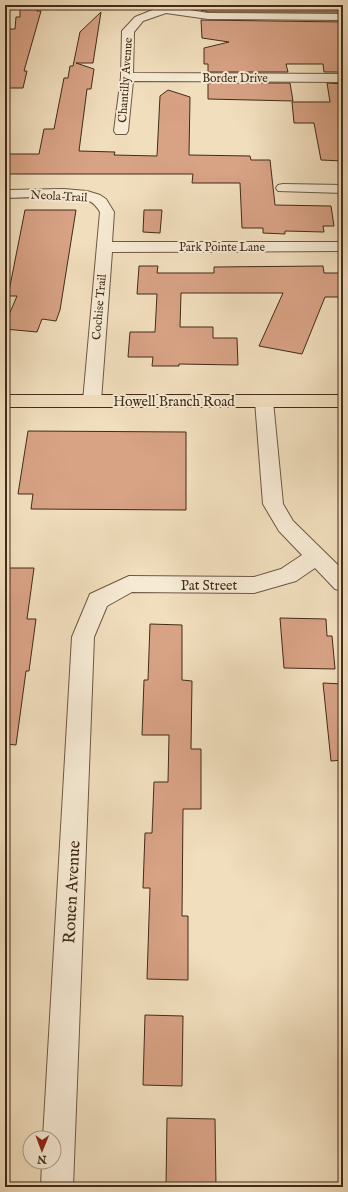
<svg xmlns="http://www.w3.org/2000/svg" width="348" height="1192" font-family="'IM FELL English',serif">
<rect width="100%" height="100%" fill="#f1debd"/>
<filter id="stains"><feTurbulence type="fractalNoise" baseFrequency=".005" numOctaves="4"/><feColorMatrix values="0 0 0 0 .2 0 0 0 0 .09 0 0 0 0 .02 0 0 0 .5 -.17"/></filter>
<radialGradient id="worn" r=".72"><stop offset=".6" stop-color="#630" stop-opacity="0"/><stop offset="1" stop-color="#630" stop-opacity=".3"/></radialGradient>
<path fill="#d8a285" stroke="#422b18" d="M 20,5 L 37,5 L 37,11 L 41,11 L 24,71 L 27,71 L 23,88 L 5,88 L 5,29 L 15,29 L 16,17 L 20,17 Z
M 200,5 L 343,5 L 343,12 L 208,12 L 201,10 Z
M 101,12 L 93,63 L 76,63 L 94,69 L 91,89 L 87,89 L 79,151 L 115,152 L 114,155 L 157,156 L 160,96 L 168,90 L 190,97 L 189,155 L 250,156 L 251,160 L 270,160 L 275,205 L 331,206 L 334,226 L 323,226 L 324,232 L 285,231 L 285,234 L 263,233 L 263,228 L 242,228 L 240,183 L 192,183 L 193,174 L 5,174 L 5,154 L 39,154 L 44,129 L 54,129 L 64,78 L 68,78 L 70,66 L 73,66 L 80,32 Z
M 201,20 L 343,22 L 343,72 L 324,72 L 323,64 L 286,64 L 288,72 L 208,72 L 208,64 L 204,64 L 204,48 L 229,42 L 202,38 Z
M 208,83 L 290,83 L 293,101 L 208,99 Z
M 327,83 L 343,84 L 343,161 L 321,160 L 314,123 L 294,123 L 292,102 L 330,102 Z
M 25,210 L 76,210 L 60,310 L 56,321 L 42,319 L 37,332 L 5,329 L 5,324 L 17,296 L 8,296 Z
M 144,210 L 162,210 L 160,233 L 143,232 Z
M 139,266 L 158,266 L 157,273 L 214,273 L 214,267 L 323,266 L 324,273 L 343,273 L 343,297 L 325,297 L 302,354 L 259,346 L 283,293 L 181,293 L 180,327 L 213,327 L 213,338 L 237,338 L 238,365 L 179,364 L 179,366 L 152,366 L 153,357 L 128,357 L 130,332 L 155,332 L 157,294 L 137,294 Z
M 28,431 L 186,432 L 186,510 L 31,509 L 33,494 L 18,494 Z
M 5,568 L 34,568 L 27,619 L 36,619 L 29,671 L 26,671 L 16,745 L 5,744 Z
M 280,618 L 326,619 L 327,636 L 332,636 L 335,669 L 284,668 Z
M 150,624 L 182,625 L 182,680 L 192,681 L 191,749 L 201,749 L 201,809 L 183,809 L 182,916 L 188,916 L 188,980 L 147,979 L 150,888 L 143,888 L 145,833 L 152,833 L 154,782 L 168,782 L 169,735 L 142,735 L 144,680 L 148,680 Z
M 323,683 L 343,684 L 343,760 L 331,761 Z
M 145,1015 L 183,1016 L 182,1086 L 143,1085 Z
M 167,1118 L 215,1119 L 216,1187 L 166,1187 Z"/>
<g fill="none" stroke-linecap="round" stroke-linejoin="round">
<g stroke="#6e5841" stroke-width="2">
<path id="minor" d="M 161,5 L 173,5 L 172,7 L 208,13 L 343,14 L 343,20 L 208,19 L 166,13 L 143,21 L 134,32 L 133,73 L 343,74 L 343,82 L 133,81 L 128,131 L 126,134 L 116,134 L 114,131 L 121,77 L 122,31 L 135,17 L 160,7 Z
M 283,184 L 343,185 L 343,193 L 278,191 L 276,188 L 278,185 Z
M 64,189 L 87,191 L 100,195 L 106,199 L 114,212 L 112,242 L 340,242 L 343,243 L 343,251 L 112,252 L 101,401 L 99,405 L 92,407 L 85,405 L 83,401 L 100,212 C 97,207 94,203 89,201 C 71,194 25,198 5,198 L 5,190 Z
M 264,395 L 271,397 L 273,401 L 283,504 L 293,521 L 343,570 L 343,591 L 335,589 L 315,568 L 296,581 L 254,593 L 132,592 L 107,606 L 94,637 L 73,1187 L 41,1187 L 42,1162 L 54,1162 L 54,1138 L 43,1138 L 72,637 L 90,594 L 129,576 L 254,577 L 281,569 L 302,555 L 279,531 L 263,504 L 255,401 L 257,397 Z"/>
</g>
<g stroke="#422b18" stroke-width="2">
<path id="major" d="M 5,395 L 343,395 L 343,407 L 5,407 Z"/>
</g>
<use href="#minor" fill="#f6ead4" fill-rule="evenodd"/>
<use href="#major" fill="#f1debd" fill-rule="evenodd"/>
</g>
<g text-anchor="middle" stroke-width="4" stroke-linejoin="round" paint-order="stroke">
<g font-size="12" fill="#422b18" stroke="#f6ead4">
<text x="235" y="82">Border Drive</text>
<text transform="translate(125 80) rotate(-86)" y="4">Chantilly Avenue</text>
<text transform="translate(59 196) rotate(3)" y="4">Neola Trail</text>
<text x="222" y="251">Park Pointe Lane</text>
<text transform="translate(99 307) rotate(-85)" y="4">Cochise Trail</text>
</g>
<g font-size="14" fill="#422b18" stroke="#f6ead4">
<text x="174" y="406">Howell Branch Road</text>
<text x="209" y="590">Pat Street</text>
</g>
<g font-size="17" fill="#422b18" stroke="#f6ead4">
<text transform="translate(71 892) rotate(-87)" y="6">Rouen Avenue</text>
</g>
</g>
<rect width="348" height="1192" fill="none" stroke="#f1debd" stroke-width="20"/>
<rect x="6" y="6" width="336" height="1180" fill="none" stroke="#422b18" stroke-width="2"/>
<rect x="10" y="10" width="328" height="1172" fill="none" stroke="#422b18"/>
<g transform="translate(42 1150) rotate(181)"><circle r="19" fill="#f6ead4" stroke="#ae9e89"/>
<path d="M0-3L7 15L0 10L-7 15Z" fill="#8f2418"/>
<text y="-6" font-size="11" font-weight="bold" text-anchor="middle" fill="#422b18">N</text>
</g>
<rect width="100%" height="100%" filter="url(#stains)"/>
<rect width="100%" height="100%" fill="url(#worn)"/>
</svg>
